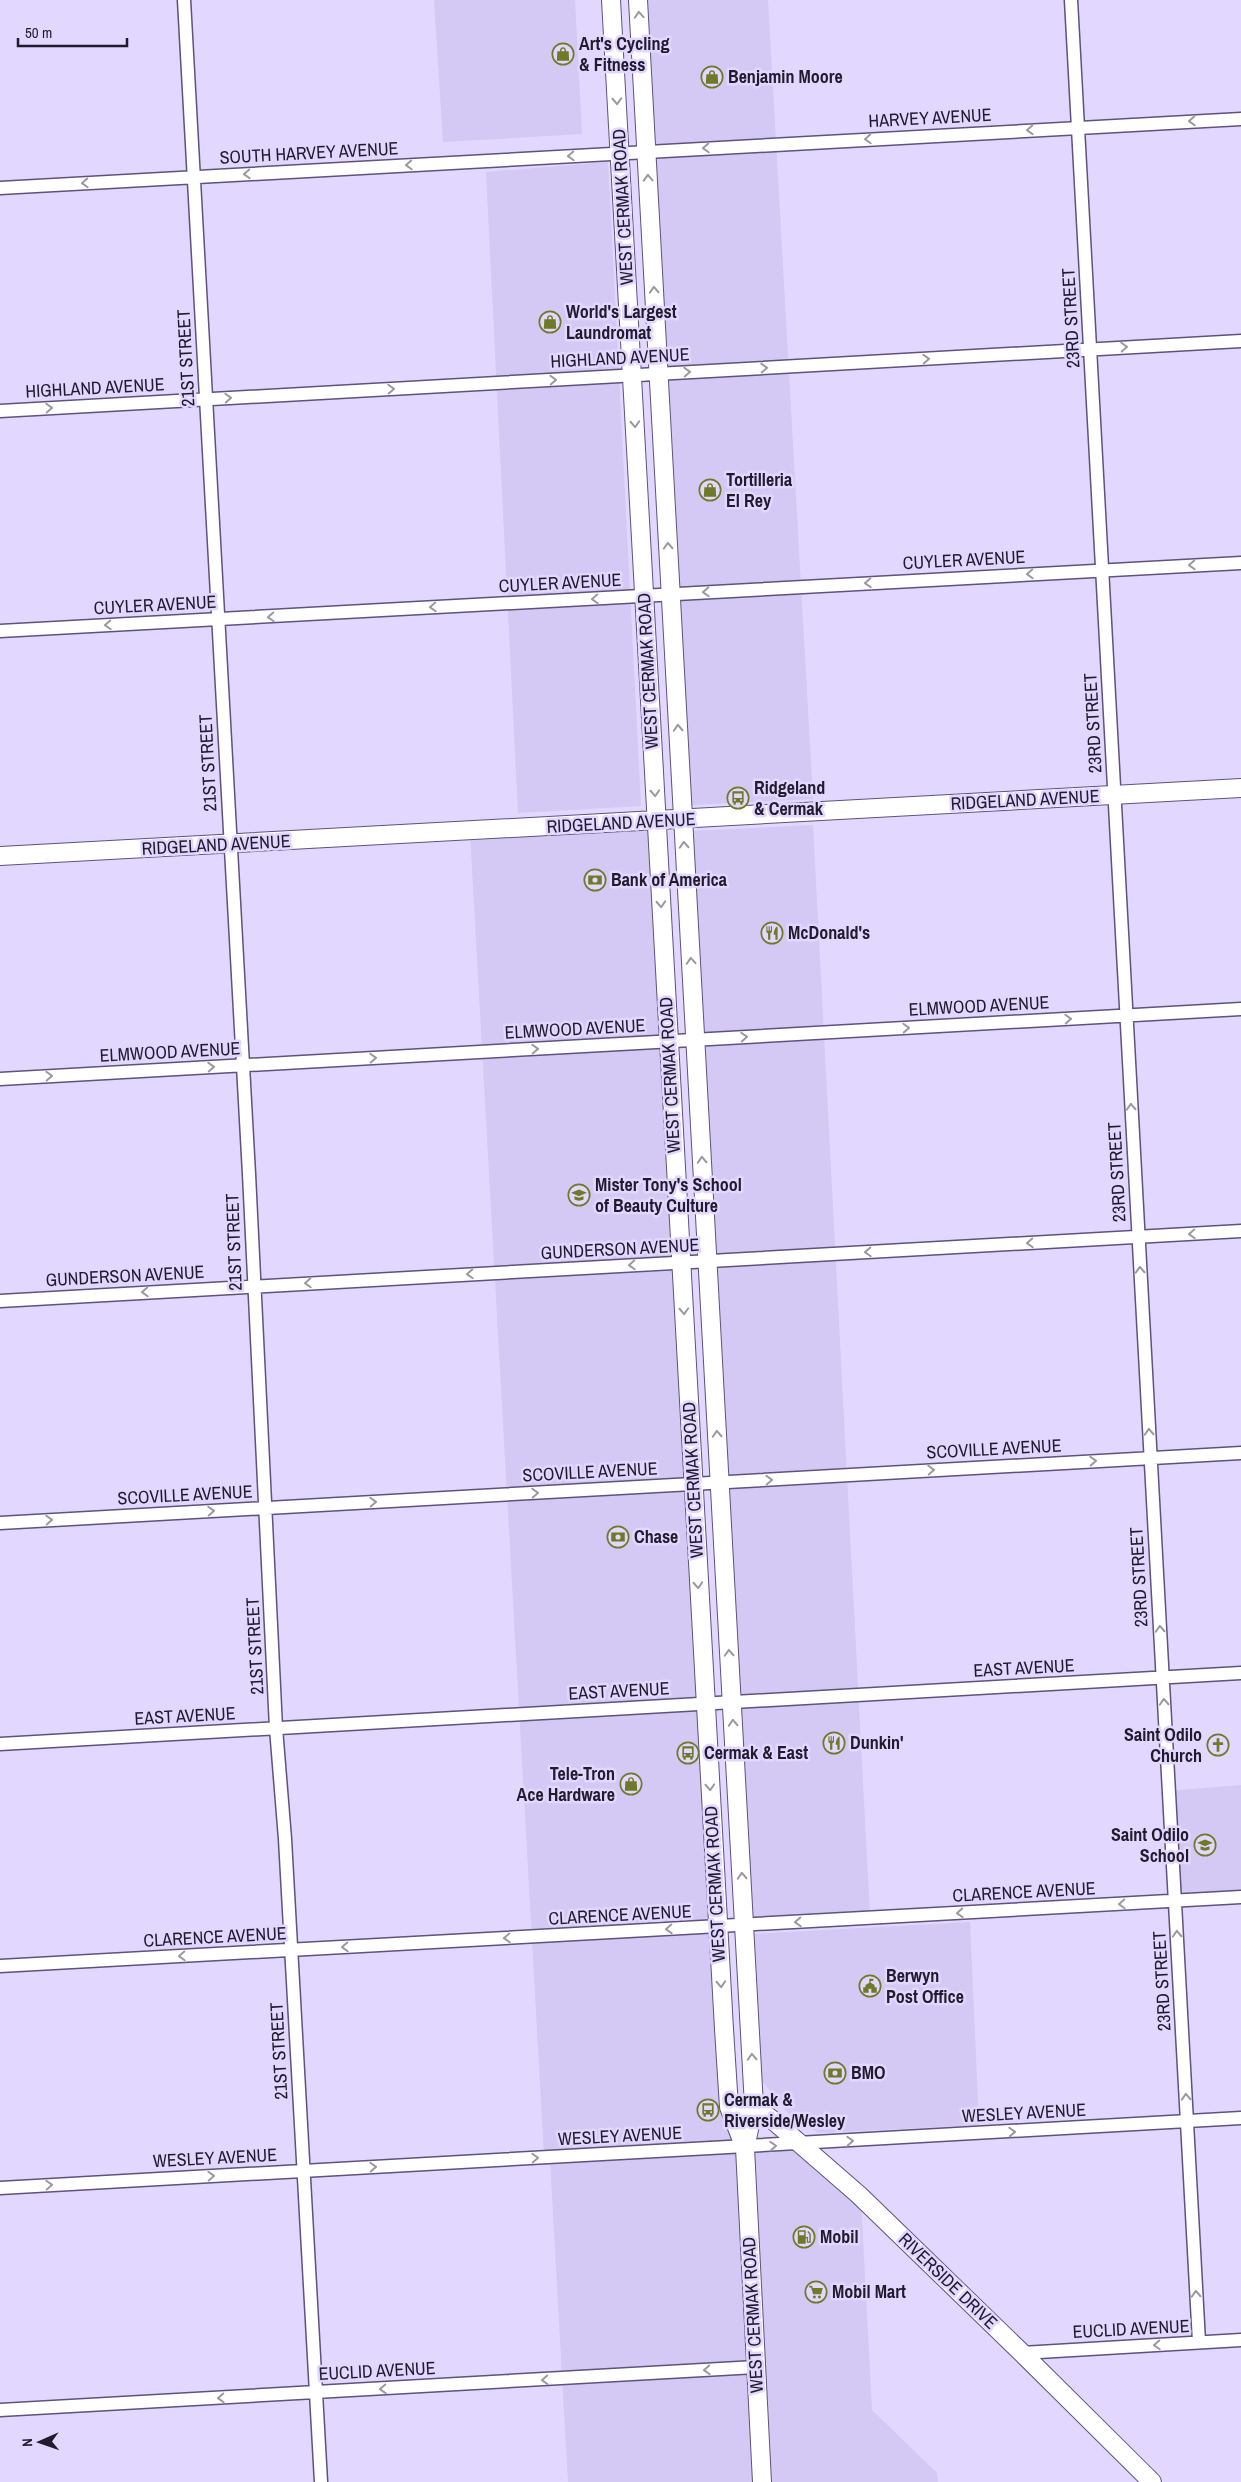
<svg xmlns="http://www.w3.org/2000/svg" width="1241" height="2482" font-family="'Archivo Narrow',sans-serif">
<rect width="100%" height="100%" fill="#e1d7ff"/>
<path fill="#d4c8f4" d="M 434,0 L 575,0 L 582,134 L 443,142 Z
M 645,0 L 768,0 L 813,799 L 691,805 Z
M 608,162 L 641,806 L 518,813 L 486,172 Z
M 655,822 L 725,2106 L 741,2145 L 544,2155 L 470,833 Z
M 813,825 L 870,1916 L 753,1921 L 691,831 Z
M 1241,1785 L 1241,1900 L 1173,1904 L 1166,1791 Z
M 970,1922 L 979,2125 L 819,2133 L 803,2125 L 787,2112 L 762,2081 L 754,1934 Z
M 800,2146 L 861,2201 L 872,2410 L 937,2473 L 938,2482 L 764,2482 L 747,2150 Z
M 743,2151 L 759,2482 L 568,2482 L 550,2160 Z"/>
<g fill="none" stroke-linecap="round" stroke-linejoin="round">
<g stroke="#5f527d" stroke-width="15">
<path id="street" d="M 184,0 L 249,1174 L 276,1728 L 285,1839 L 321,2482
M 1071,0 L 1199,2342
M 0,188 L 1241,119
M 0,411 L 1241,341
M 0,631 L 1241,563
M 0,1079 L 1241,1009
M 0,1301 L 1241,1231
M 0,1523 L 1241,1453
M 0,1744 L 1241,1673
M 0,1966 L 1241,1897
M 0,2188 L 1241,2118
M 1022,2353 L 1241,2340
M 0,2410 L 756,2367"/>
</g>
<g stroke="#5f527d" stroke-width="20">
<path id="secondary" d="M 611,0 L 724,2029 L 729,2107 L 745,2148
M 638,0 L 754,2106 L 745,2148 L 762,2482
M 0,856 L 1241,788
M 744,2107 L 754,2106 L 775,2122 L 859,2195 L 1022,2353 L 1152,2482"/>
</g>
<use href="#street" stroke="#fff" stroke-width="12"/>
<use href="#secondary" stroke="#fff" stroke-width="18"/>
</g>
<defs><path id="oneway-chevron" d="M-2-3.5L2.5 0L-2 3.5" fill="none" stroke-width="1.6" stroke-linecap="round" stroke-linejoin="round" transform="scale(1.25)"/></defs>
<g stroke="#9b98a0">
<use href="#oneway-chevron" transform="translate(639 15) rotate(-94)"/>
<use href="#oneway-chevron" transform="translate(617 101) rotate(87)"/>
<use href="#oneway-chevron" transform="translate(1192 121) rotate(177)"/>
<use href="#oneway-chevron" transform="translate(1030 130) rotate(177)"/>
<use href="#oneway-chevron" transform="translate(868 139) rotate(177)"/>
<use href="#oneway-chevron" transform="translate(706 148) rotate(177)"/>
<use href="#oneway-chevron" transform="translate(571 156) rotate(177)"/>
<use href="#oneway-chevron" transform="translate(409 165) rotate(177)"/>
<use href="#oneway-chevron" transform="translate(247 174) rotate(177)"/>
<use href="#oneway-chevron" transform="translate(648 178) rotate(-92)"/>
<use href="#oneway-chevron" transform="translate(85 183) rotate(177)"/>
<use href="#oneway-chevron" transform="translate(654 290) rotate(-93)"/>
<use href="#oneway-chevron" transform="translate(1124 347) rotate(-3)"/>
<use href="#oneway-chevron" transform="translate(926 359) rotate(-3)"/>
<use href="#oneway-chevron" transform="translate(764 368) rotate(-3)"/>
<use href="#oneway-chevron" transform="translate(687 372) rotate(-3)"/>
<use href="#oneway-chevron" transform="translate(553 380) rotate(-3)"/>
<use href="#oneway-chevron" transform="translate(391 389) rotate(-3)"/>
<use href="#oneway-chevron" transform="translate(228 398) rotate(-3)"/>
<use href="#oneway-chevron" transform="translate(49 408) rotate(-3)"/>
<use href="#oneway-chevron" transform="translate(635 424) rotate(87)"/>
<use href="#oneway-chevron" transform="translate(668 546) rotate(-93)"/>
<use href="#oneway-chevron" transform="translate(1192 565) rotate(177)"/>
<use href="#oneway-chevron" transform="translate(1030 574) rotate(177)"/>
<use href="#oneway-chevron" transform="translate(868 583) rotate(177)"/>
<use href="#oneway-chevron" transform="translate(706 592) rotate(177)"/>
<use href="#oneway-chevron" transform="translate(595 599) rotate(177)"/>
<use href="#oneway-chevron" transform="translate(433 607) rotate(177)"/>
<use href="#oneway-chevron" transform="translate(271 617) rotate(177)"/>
<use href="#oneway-chevron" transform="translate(108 625) rotate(177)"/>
<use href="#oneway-chevron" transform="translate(678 728) rotate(-93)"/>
<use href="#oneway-chevron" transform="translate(655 793) rotate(87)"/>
<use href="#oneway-chevron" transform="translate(684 845) rotate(-93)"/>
<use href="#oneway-chevron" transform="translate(661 904) rotate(87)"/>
<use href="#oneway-chevron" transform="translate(691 961) rotate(-94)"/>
<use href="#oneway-chevron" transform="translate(1068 1019) rotate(-3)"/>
<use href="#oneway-chevron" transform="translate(906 1028) rotate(-3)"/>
<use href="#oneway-chevron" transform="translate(744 1037) rotate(-3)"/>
<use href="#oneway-chevron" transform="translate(535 1049) rotate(-3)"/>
<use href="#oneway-chevron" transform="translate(373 1058) rotate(-3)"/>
<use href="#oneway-chevron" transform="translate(211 1067) rotate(-3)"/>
<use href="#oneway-chevron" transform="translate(49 1076) rotate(-3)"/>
<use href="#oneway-chevron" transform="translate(1131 1107) rotate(-93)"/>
<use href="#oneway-chevron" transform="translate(702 1160) rotate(-93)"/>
<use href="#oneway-chevron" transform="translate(1192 1234) rotate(177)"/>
<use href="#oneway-chevron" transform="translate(1030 1243) rotate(177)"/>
<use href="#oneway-chevron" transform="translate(868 1252) rotate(177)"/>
<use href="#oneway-chevron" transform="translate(632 1265) rotate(177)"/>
<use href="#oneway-chevron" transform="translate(1140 1270) rotate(-93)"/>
<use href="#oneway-chevron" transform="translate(470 1274) rotate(177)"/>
<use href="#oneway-chevron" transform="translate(308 1283) rotate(177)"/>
<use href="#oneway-chevron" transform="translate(145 1292) rotate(177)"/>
<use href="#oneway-chevron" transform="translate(684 1311) rotate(87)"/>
<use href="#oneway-chevron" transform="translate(1149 1432) rotate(-93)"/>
<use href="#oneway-chevron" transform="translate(717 1434) rotate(-93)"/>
<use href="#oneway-chevron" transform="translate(1093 1461) rotate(-3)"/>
<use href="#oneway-chevron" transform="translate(931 1470) rotate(-3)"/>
<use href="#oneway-chevron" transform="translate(769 1480) rotate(-3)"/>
<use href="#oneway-chevron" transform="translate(535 1493) rotate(-3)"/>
<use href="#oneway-chevron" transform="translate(373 1502) rotate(-3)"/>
<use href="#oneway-chevron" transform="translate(211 1511) rotate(-3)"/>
<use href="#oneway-chevron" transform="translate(49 1520) rotate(-3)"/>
<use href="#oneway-chevron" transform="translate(698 1585) rotate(87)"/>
<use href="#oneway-chevron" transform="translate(1160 1629) rotate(-93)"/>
<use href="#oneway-chevron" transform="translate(729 1653) rotate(-93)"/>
<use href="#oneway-chevron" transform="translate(1164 1702) rotate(-93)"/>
<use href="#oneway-chevron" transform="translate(733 1723) rotate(-93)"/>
<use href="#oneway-chevron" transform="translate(710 1787) rotate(87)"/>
<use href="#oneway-chevron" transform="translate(742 1876) rotate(-93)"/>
<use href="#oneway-chevron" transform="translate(1122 1904) rotate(177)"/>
<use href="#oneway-chevron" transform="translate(960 1913) rotate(177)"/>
<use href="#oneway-chevron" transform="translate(798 1922) rotate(177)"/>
<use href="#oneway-chevron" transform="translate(669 1929) rotate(177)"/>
<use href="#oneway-chevron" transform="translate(1177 1934) rotate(-93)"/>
<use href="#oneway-chevron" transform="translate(507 1938) rotate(177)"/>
<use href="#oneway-chevron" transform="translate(345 1947) rotate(177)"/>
<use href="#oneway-chevron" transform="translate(182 1956) rotate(177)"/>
<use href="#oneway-chevron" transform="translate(721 1984) rotate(87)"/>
<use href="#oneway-chevron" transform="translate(752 2057) rotate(-93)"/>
<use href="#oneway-chevron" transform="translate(1186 2097) rotate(-93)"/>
<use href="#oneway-chevron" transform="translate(1012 2132) rotate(-3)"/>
<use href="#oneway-chevron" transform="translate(850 2141) rotate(-3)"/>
<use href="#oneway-chevron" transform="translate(773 2146) rotate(-4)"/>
<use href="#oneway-chevron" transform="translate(535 2158) rotate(-3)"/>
<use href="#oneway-chevron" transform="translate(373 2167) rotate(-3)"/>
<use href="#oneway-chevron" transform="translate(211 2176) rotate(-3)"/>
<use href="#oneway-chevron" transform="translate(49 2185) rotate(-3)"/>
<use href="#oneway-chevron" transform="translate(1196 2294) rotate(-93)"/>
<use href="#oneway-chevron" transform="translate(1157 2345) rotate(177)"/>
<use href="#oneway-chevron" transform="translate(707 2370) rotate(177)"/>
<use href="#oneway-chevron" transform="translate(545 2380) rotate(177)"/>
<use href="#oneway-chevron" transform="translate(383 2389) rotate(177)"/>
<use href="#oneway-chevron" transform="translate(221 2398) rotate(177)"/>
</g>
<defs>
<g id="shop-ring" transform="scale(1.125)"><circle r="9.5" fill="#e1d7ff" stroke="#6e7a27" stroke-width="1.5"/><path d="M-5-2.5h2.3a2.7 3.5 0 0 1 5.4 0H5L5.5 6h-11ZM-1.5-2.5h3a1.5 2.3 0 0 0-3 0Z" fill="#6e7a27"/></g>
<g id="bus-ring" transform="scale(1.125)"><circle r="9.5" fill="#e1d7ff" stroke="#6e7a27" stroke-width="1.5"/><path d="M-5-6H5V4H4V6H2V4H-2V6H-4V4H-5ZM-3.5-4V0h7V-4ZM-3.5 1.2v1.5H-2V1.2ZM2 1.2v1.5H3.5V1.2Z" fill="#6e7a27"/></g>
<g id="bank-ring" transform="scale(1.125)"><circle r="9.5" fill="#e1d7ff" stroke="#6e7a27" stroke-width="1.5"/><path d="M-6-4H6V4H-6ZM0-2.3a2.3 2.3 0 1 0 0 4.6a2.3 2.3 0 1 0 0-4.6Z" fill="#6e7a27"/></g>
<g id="restaurant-ring" transform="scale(1.125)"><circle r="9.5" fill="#e1d7ff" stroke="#6e7a27" stroke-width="1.5"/><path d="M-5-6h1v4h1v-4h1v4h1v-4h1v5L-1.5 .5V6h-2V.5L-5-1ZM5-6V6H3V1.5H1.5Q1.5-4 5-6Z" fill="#6e7a27"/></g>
<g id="school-ring" transform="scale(1.125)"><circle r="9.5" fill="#e1d7ff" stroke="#6e7a27" stroke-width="1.5"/><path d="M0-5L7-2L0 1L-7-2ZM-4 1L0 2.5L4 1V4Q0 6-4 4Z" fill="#6e7a27"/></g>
<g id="church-ring" transform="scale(1.125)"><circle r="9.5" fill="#e1d7ff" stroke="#6e7a27" stroke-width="1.5"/><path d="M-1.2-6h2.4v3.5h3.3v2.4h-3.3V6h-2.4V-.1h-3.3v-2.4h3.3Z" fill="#6e7a27"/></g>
<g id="civic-ring" transform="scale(1.125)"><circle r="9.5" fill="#e1d7ff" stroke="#6e7a27" stroke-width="1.5"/><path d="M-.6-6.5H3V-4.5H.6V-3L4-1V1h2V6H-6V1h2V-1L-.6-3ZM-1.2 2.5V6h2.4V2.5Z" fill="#6e7a27"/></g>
<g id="fuel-ring" transform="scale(1.125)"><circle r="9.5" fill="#e1d7ff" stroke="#6e7a27" stroke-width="1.5"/><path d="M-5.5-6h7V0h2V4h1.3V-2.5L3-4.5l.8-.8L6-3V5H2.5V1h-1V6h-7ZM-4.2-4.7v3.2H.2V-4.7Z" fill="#6e7a27"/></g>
<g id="supermarket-ring" transform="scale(1.125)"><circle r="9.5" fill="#e1d7ff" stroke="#6e7a27" stroke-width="1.5"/><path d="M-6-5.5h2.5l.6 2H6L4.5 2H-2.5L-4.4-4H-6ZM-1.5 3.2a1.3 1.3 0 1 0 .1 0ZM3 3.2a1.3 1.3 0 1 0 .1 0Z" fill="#6e7a27"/></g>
</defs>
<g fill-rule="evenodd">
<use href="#shop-ring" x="563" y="54"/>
<use href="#shop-ring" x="712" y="77"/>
<use href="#shop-ring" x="550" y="322"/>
<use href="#shop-ring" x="710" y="490"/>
<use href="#bus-ring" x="738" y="798"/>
<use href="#bank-ring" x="595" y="880"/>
<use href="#restaurant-ring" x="772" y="933"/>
<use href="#school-ring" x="579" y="1195"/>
<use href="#bank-ring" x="618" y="1537"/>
<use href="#restaurant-ring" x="834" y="1743"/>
<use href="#church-ring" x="1218" y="1745"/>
<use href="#bus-ring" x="688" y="1753"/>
<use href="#shop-ring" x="631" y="1784"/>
<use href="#school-ring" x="1205" y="1845"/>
<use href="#civic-ring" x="870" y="1986"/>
<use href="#bank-ring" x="835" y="2073"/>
<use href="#bus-ring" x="708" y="2110"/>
<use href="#fuel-ring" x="804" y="2237"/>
<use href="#supermarket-ring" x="816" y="2292"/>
</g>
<g text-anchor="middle" stroke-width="5" stroke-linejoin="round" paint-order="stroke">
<g font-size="18" font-weight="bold" fill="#201b2d" stroke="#e1d7ff" text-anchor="start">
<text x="579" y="50">Art's Cycling<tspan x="579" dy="21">&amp; Fitness</tspan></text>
<text x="728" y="83">Benjamin Moore</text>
<text x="566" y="318">World's Largest<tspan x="566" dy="21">Laundromat</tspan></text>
<text x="726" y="486">Tortilleria<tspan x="726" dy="21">El Rey</tspan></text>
<text x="754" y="794">Ridgeland<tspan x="754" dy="21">&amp; Cermak</tspan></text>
<text x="611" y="886">Bank of America</text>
<text x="788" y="939">McDonald's</text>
<text x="595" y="1191">Mister Tony's School<tspan x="595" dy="21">of Beauty Culture</tspan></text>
<text x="634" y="1543">Chase</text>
<text x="1202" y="1741" text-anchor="end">Saint Odilo<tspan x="1202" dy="21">Church</tspan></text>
<text x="850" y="1749">Dunkin'</text>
<text x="704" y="1759">Cermak &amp; East</text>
<text x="615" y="1780" text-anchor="end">Tele-Tron<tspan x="615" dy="21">Ace Hardware</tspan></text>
<text x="1189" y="1841" text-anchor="end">Saint Odilo<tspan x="1189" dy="21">School</tspan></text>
<text x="886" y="1982">Berwyn<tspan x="886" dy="21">Post Office</tspan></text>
<text x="851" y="2079">BMO</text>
<text x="724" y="2106">Cermak &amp;<tspan x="724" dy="21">Riverside/Wesley</tspan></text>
<text x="820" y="2243">Mobil</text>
<text x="832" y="2298">Mobil Mart</text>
</g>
<g font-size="18" fill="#201b2d" stroke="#e1d7ff">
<text transform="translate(930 118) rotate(-3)" y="6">HARVEY AVENUE</text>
<text transform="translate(309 153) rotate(-3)" y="6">SOUTH HARVEY AVENUE</text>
<text transform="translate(623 207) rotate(-93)" y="6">WEST CERMAK ROAD</text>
<text transform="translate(1071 318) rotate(-93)" y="6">23RD STREET</text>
<text transform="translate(186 358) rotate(-93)" y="6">21ST STREET</text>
<text transform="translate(620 358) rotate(-3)" y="6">HIGHLAND AVENUE</text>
<text transform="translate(95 388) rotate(-3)" y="6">HIGHLAND AVENUE</text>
<text transform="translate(964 560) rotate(-3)" y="6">CUYLER AVENUE</text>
<text transform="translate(560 583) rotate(-3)" y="6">CUYLER AVENUE</text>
<text transform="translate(155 605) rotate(-3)" y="6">CUYLER AVENUE</text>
<text transform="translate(648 671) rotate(-93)" y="6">WEST CERMAK ROAD</text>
<text transform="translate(1093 723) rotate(-93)" y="6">23RD STREET</text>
<text transform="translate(208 763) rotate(-93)" y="6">21ST STREET</text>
<text transform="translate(1025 800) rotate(-3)" y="6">RIDGELAND AVENUE</text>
<text transform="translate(621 823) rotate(-3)" y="6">RIDGELAND AVENUE</text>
<text transform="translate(216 845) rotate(-3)" y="6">RIDGELAND AVENUE</text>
<text transform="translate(979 1006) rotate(-3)" y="6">ELMWOOD AVENUE</text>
<text transform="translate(575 1029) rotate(-3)" y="6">ELMWOOD AVENUE</text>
<text transform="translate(170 1052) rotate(-3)" y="6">ELMWOOD AVENUE</text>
<text transform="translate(670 1075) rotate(-93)" y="6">WEST CERMAK ROAD</text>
<text transform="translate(1117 1172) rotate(-93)" y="6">23RD STREET</text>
<text transform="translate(234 1242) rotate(-92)" y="6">21ST STREET</text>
<text transform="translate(620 1249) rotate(-3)" y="6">GUNDERSON AVENUE</text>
<text transform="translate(125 1276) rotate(-3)" y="6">GUNDERSON AVENUE</text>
<text transform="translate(994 1449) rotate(-3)" y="6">SCOVILLE AVENUE</text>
<text transform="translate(590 1472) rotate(-3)" y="6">SCOVILLE AVENUE</text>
<text transform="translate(693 1480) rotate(-93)" y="6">WEST CERMAK ROAD</text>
<text transform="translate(185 1495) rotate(-3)" y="6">SCOVILLE AVENUE</text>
<text transform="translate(1139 1577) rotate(-93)" y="6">23RD STREET</text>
<text transform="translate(255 1646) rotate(-93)" y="6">21ST STREET</text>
<text transform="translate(1024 1668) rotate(-3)" y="6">EAST AVENUE</text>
<text transform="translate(619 1691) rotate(-3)" y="6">EAST AVENUE</text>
<text transform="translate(185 1716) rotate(-3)" y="6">EAST AVENUE</text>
<text transform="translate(715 1884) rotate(-93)" y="6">WEST CERMAK ROAD</text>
<text transform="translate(1024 1892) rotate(-3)" y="6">CLARENCE AVENUE</text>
<text transform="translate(620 1915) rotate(-3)" y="6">CLARENCE AVENUE</text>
<text transform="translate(215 1937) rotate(-3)" y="6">CLARENCE AVENUE</text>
<text transform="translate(1162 1981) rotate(-93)" y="6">23RD STREET</text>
<text transform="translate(279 2051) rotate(-93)" y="6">21ST STREET</text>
<text transform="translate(1024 2113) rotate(-3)" y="6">WESLEY AVENUE</text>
<text transform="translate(620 2136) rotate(-3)" y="6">WESLEY AVENUE</text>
<text transform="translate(215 2158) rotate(-3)" y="6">WESLEY AVENUE</text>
<text transform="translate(948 2281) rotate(44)" y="6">RIVERSIDE DRIVE</text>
<text transform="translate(753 2315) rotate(-93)" y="6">WEST CERMAK ROAD</text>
<text transform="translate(1131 2329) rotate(-3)" y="6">EUCLID AVENUE</text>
<text transform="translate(377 2371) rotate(-3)" y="6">EUCLID AVENUE</text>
</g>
</g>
<g transform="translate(40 2442) rotate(268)" stroke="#e1d7ff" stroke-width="4" paint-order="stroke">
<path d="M0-4L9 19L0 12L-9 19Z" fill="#201b2d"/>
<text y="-8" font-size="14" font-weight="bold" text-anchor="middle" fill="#201b2d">N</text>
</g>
<path d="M18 38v8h109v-8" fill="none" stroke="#201b2d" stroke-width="2.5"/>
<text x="25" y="38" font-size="15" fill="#201b2d" stroke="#e1d7ff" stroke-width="4" paint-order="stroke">50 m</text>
</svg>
